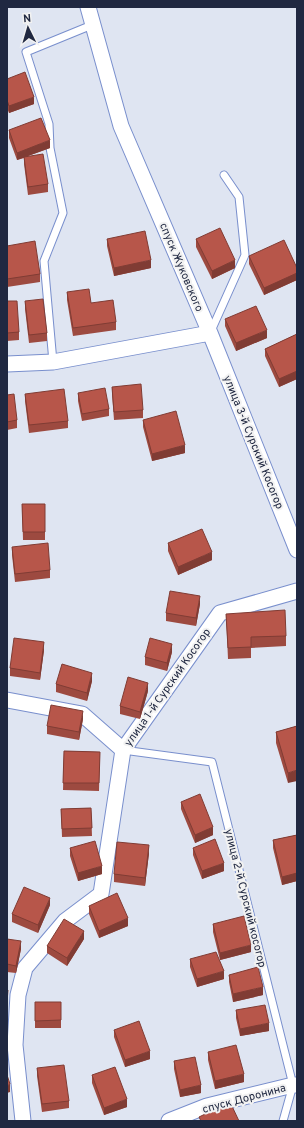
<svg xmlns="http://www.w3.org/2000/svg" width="304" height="1128" font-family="Overpass,sans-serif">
<rect width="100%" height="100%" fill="#dfe5f2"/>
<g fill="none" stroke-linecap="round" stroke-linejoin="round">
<g stroke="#798fcd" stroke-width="9">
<path id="service" d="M 211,331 L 245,255 L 239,197 L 224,175
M 53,362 L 44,261 L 63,213 L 50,148 L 49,124 L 26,52 L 92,25
M 123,750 L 212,762 L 293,1085 L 283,1121"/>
</g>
<g stroke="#798fcd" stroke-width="17">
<path id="minor" d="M 88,7 L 121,126 L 210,333 L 297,550
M 7,364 L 53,362 L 210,333
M 7,700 L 82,714 L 123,750
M 23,1121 L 15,1045 L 18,995 L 25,968 L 65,921 L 101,894 L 123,750 L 220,613 L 297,591
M 169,1121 L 207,1106 L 293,1085 L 297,1085"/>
</g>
<use href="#service" stroke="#fff" stroke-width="7"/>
<use href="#minor" stroke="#fff" stroke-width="15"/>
</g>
<path fill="#9d4a40" d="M 7,79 L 34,104 L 9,113 L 7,108 Z
M 9,130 L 50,148 L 28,156 L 48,184 L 48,192 L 28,195 L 24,164 L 24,158 L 17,160 L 9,138 Z
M 107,239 L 151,268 L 114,276 L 107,246 Z
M 196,239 L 235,268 L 212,279 L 196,247 Z
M 7,246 L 40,274 L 40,282 L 7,287 Z
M 249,256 L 297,268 L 297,280 L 264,295 L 249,264 Z
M 67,292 L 91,303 L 116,322 L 116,330 L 73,336 L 67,300 Z
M 7,301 L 19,332 L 19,340 L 7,341 Z
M 25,301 L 47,333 L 47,341 L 29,343 L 25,309 Z
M 225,319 L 267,338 L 236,351 L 225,326 Z
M 297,334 L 297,379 L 279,387 L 265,356 L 265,349 Z
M 112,387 L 143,410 L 143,418 L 114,420 L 112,394 Z
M 78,393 L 109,409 L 109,416 L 82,421 L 78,401 Z
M 25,394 L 68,421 L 68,428 L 29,433 L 25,401 Z
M 7,395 L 17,420 L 17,428 L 7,430 Z
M 143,420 L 185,453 L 152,461 L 143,427 Z
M 22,504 L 45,504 L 45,540 L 23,540 Z
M 168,543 L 212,560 L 178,575 L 168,551 Z
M 12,547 L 50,570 L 50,578 L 15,582 L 12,555 Z
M 200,604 L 196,626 L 166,621 L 166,613 Z
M 226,614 L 286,636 L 286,646 L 251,648 L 251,658 L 228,659 Z
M 44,650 L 40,680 L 10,676 L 10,668 Z
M 172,652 L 167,671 L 145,665 L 145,657 Z
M 92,681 L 87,701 L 56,692 L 56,684 Z
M 148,691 L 140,719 L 120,714 L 120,706 Z
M 83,719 L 79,740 L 47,734 L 47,726 Z
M 297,726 L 288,783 L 276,743 L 276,732 Z
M 64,751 L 100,752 L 99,791 L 63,790 Z
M 181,802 L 213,835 L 195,843 L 181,809 Z
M 91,808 L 92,836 L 62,837 L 61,809 Z
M 297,835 L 297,881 L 282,885 L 273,848 L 273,840 Z
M 70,848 L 102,874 L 78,881 L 70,856 Z
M 193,848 L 224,871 L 202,879 L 193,855 Z
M 149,853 L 145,886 L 114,882 L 114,874 Z
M 50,905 L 38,933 L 12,922 L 12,914 Z
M 89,906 L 128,926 L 99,938 L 89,914 Z
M 213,924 L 251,952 L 220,960 L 213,932 Z
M 7,939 L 21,949 L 16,973 L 7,972 Z
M 84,939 L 67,966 L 47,953 L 47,946 Z
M 190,959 L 224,979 L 197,987 L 190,967 Z
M 229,975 L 263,995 L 233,1002 L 229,982 Z
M 35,1002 L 61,1002 L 61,1028 L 35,1028 Z
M 236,1010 L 269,1031 L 240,1036 L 236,1018 Z
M 114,1030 L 150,1059 L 125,1067 L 114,1037 Z
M 208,1052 L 244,1082 L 215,1089 L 208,1060 Z
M 174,1061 L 201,1093 L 180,1097 L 174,1069 Z
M 37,1068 L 69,1101 L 69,1108 L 42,1112 L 37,1076 Z
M 92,1075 L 127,1107 L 104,1115 L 92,1083 Z"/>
<path fill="#803c34" d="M 34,97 L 34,104 L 9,113 L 9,106 Z
M 50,140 L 50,148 L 17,160 L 17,153 Z
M 151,260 L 151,268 L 114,276 L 114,268 Z
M 235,260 L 235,268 L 212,279 L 212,271 Z
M 297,273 L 297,280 L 264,295 L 264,288 Z
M 267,330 L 267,338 L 236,351 L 236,343 Z
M 297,371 L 297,379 L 279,387 L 279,379 Z
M 185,445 L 185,453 L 152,461 L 152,454 Z
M 212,552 L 212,560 L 178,575 L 178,567 Z
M 200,596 L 200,604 L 196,626 L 196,618 Z
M 44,642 L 44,650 L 40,680 L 40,673 Z
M 172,644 L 172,652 L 167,671 L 167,663 Z
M 92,673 L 92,681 L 87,701 L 87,693 Z
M 148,683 L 148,691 L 140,719 L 140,712 Z
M 83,711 L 83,719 L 79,740 L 79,732 Z
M 297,770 L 297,781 L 288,783 L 288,773 Z
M 213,827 L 213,835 L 195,843 L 195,835 Z
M 149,845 L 149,853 L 145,886 L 145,878 Z
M 224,863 L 224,871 L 202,879 L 202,871 Z
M 102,866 L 102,874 L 78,881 L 78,873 Z
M 297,873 L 297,881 L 282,885 L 282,877 Z
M 50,898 L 50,905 L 38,933 L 38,925 Z
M 128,918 L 128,926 L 99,938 L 99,931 Z
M 84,931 L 84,939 L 67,966 L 67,958 Z
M 21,941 L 21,949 L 16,973 L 16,966 Z
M 251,945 L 251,952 L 220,960 L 220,953 Z
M 224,971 L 224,979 L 197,987 L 197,979 Z
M 263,987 L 263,995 L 233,1002 L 233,994 Z
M 269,1023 L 269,1031 L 240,1036 L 240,1029 Z
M 150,1051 L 150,1059 L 125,1067 L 125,1060 Z
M 244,1074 L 244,1082 L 215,1089 L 215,1081 Z
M 10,1084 L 10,1092 L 7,1093 L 7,1086 Z
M 201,1085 L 201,1093 L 180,1097 L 180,1090 Z
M 127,1099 L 127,1107 L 104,1115 L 104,1108 Z"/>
<path fill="#b7564a" stroke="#803c34" d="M 25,72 L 34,97 L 9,106 L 7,100 L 7,79 Z
M 41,118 L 50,140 L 17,153 L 9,130 Z
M 43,154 L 48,184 L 28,187 L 24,157 Z
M 220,228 L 235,260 L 212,271 L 196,239 Z
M 145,231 L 151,260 L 114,268 L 107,239 Z
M 284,240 L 297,268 L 297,273 L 264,288 L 249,256 Z
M 35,241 L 40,274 L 7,279 L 7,246 Z
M 89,289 L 91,303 L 113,300 L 116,322 L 73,328 L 67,292 Z
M 43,299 L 47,333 L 29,335 L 25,301 Z
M 7,301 L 17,301 L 19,332 L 7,333 Z
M 256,306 L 267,330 L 236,343 L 225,319 Z
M 297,334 L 297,371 L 279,379 L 265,349 Z
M 141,384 L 143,410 L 114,412 L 112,387 Z
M 105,388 L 109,409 L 82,414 L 78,393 Z
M 64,389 L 68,421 L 29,425 L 25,394 Z
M 14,394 L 17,420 L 7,422 L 7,395 Z
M 176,411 L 185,445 L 152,454 L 143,420 Z
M 22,504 L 45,504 L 45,532 L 23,532 Z
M 202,529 L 212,552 L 178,567 L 168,543 Z
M 48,543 L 50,570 L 15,574 L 12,547 Z
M 170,591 L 200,596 L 196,618 L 166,613 Z
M 285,610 L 286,636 L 251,637 L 251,647 L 228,648 L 226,614 Z
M 14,638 L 44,642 L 40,673 L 10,668 Z
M 150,638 L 172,644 L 167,663 L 145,657 Z
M 62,664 L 92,673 L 87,693 L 56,684 Z
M 128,677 L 148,683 L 140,712 L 120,706 Z
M 51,705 L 83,711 L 79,732 L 47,726 Z
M 297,726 L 297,770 L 288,773 L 276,732 Z
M 64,751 L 100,752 L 99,783 L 63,783 Z
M 200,794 L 213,827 L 195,835 L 181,802 Z
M 91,808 L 92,828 L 62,829 L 61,809 Z
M 297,835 L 297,873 L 282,877 L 273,840 Z
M 215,839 L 224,863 L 202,871 L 193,848 Z
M 95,841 L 102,866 L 78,873 L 70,848 Z
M 117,842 L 149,845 L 145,878 L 114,874 Z
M 24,887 L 50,898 L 38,925 L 12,914 Z
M 117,893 L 128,918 L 99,931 L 89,906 Z
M 244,916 L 251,945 L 220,953 L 213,924 Z
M 64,919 L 84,931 L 67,958 L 47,946 Z
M 7,939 L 21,941 L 16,966 L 7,964 Z
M 216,952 L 224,971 L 197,979 L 190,959 Z
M 258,967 L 263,987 L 233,994 L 229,975 Z
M 7,990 L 8,990 L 7,1002 Z
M 35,1002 L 61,1002 L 61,1020 L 35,1021 Z
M 265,1005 L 269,1023 L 240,1029 L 236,1010 Z
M 139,1021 L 150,1051 L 125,1060 L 114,1030 Z
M 236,1045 L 244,1074 L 215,1081 L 208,1052 Z
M 195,1057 L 201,1085 L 180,1090 L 174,1061 Z
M 64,1065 L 69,1101 L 42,1104 L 37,1068 Z
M 115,1067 L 127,1099 L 104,1108 L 92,1075 Z
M 7,1075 L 10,1084 L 7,1086 Z
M 230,1102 L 239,1121 L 201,1121 L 199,1117 Z"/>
<g text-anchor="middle" stroke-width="4" stroke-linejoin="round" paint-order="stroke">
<g font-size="11" fill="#202841" stroke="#f2f2f2">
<text transform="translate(182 267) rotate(67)" y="4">спуск Жуковского</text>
<text transform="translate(254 442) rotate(68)" y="4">улица 3-й Сурский Косогор</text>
<text transform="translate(167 687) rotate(-55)" y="4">улица 1-й Сурский Косогор</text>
<text transform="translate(246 898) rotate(76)" y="4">улица 2-й Сурский косогор</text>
<text transform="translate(244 1098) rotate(-15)" y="4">спуск Доронина</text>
</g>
</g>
<rect width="304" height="1128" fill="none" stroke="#202841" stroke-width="16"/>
<g transform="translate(28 28) rotate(355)" stroke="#f2f2f2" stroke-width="3" paint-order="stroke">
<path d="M0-3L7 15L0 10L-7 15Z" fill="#202841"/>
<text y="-6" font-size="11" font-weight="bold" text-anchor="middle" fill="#202841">N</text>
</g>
</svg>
